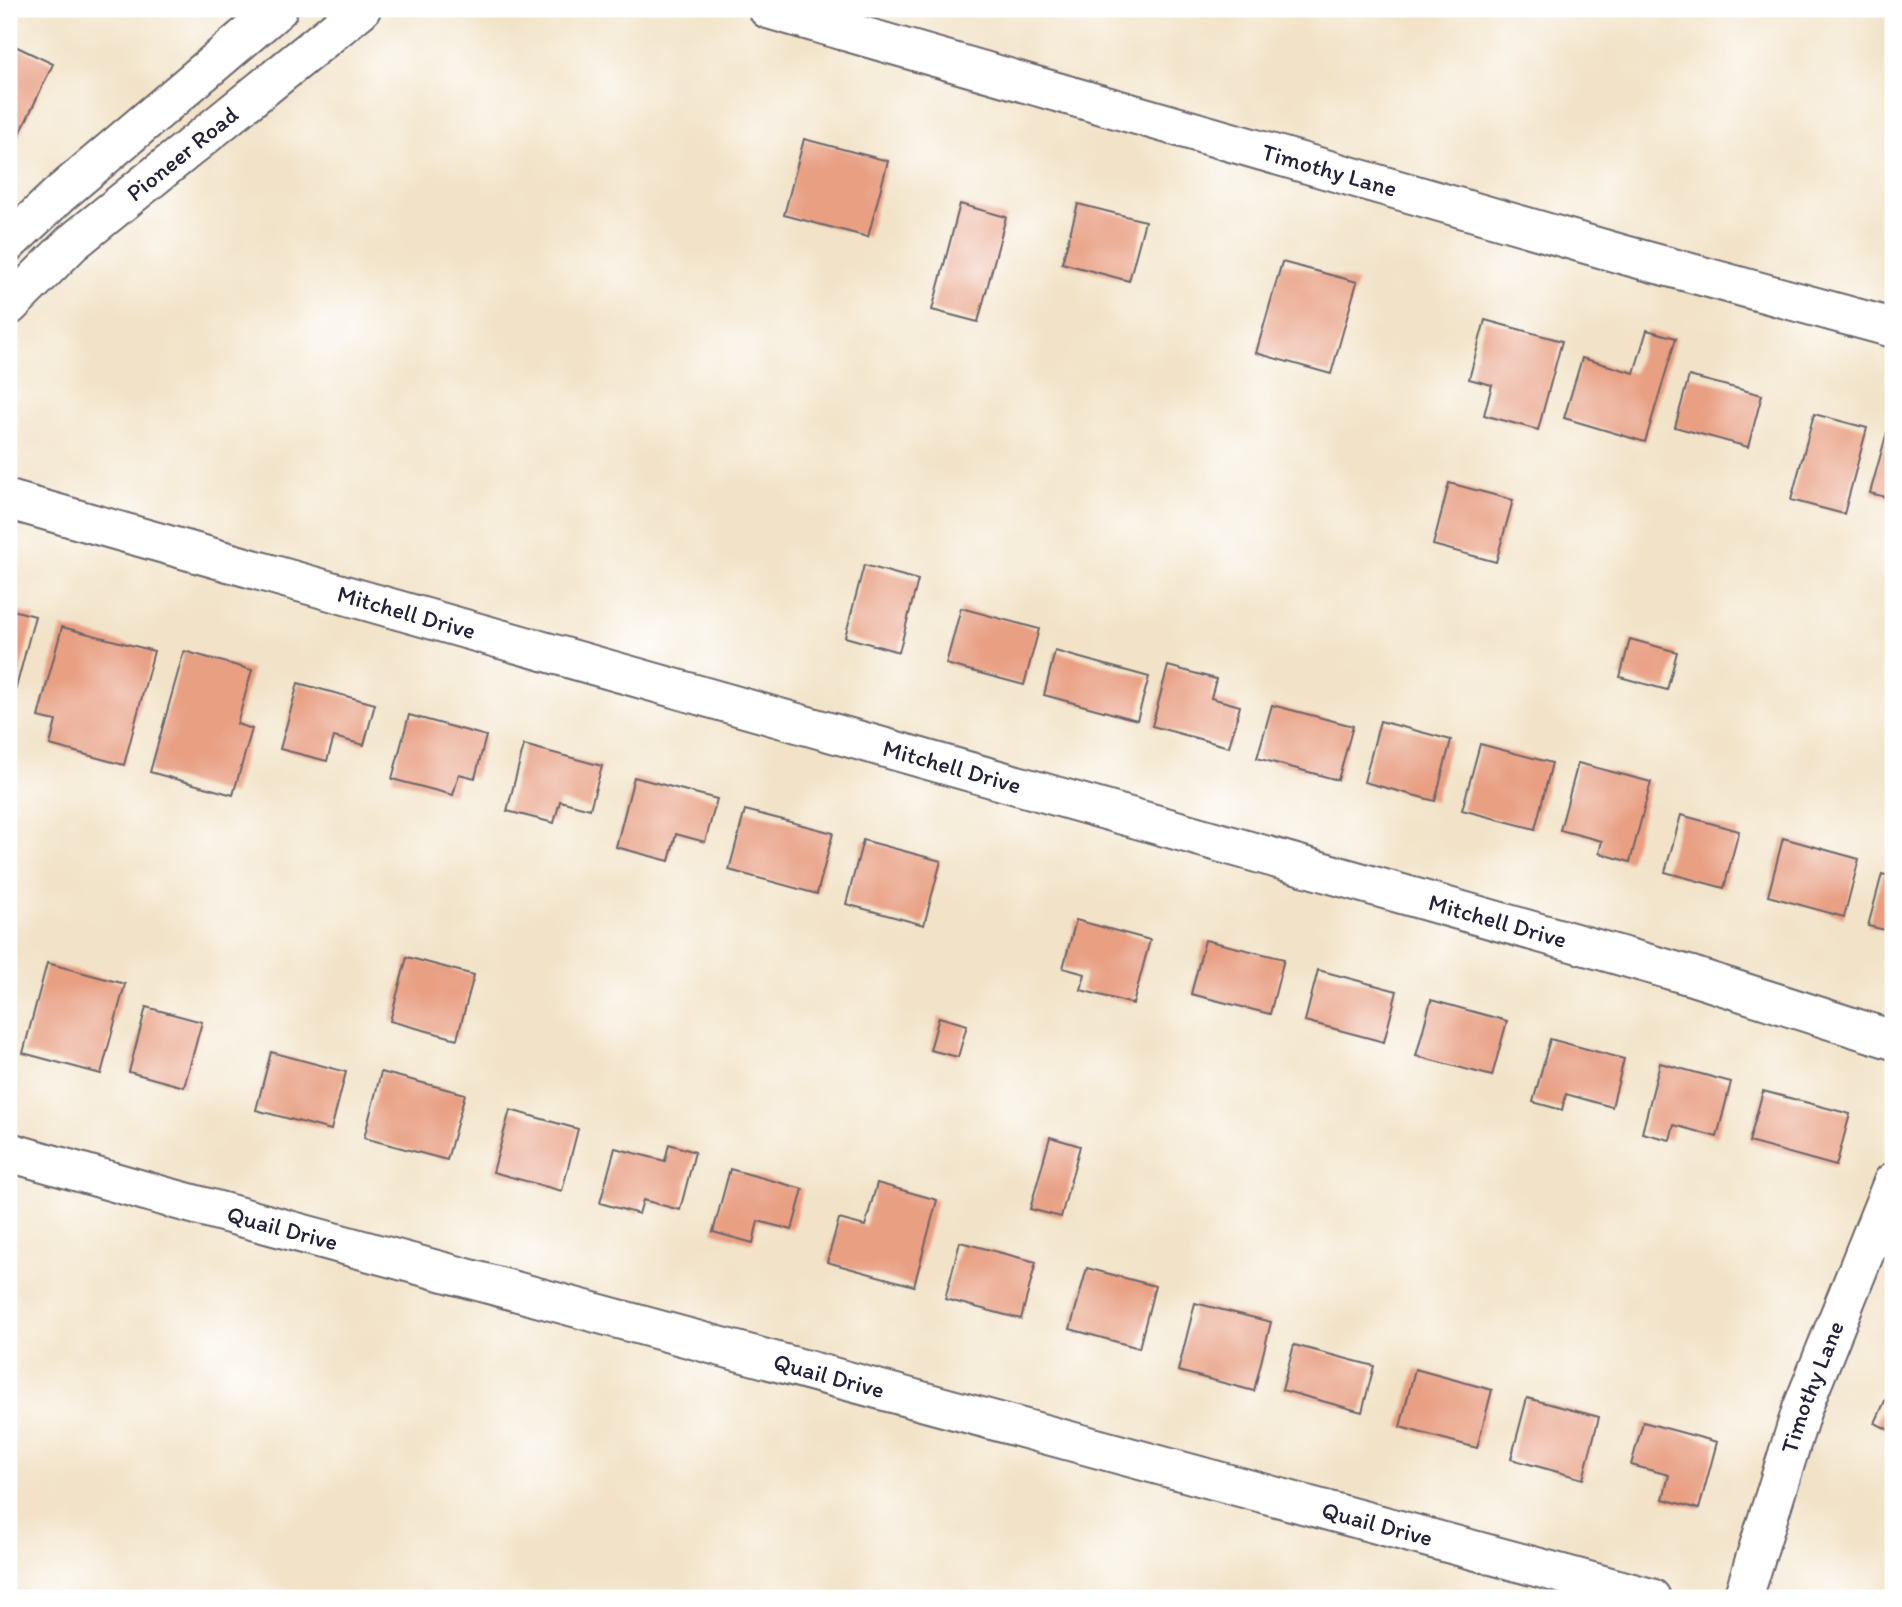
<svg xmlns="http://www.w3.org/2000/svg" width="1902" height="1607" font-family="Itim,sans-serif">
<rect width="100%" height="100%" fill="#fff"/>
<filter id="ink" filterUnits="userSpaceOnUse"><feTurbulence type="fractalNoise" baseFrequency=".0143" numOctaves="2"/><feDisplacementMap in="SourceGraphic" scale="14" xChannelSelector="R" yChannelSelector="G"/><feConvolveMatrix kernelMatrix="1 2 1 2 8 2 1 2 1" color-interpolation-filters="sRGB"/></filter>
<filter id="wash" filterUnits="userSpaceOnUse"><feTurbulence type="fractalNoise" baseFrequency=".00686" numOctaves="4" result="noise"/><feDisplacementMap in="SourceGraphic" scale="28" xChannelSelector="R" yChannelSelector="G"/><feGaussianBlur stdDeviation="1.57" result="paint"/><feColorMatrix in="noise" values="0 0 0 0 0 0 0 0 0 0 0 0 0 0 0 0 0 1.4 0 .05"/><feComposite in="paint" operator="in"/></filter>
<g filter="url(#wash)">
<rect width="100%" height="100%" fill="#f2e3c8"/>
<g id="blocks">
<path fill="#e89f82" d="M 13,45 L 53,64 L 9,157 L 9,52 Z
M 804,139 L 888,161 L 868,237 L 784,215 Z
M 960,204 L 1006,217 L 978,322 L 932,310 Z
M 1078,204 L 1145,221 L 1129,281 L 1062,263 Z
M 1282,262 L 1357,282 L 1331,374 L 1256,353 Z
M 1485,320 L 1562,341 L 1538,430 L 1484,415 L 1492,385 L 1469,379 Z
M 1647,330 L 1676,338 L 1645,442 L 1564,418 L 1582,358 L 1634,373 Z
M 1689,376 L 1762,395 L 1748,447 L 1675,427 Z
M 1814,414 L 1867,428 L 1844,514 L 1791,500 Z
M 1887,432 L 1893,434 L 1893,499 L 1870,493 Z
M 1449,483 L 1513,500 L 1496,562 L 1433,545 Z
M 864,565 L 918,580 L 899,652 L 845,637 Z
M 961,608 L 1039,629 L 1024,685 L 946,664 Z
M 9,609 L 35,616 L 12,703 L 9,702 Z
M 62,627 L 154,651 L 124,765 L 50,745 L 56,721 L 38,717 Z
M 1630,639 L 1677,652 L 1667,690 L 1620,677 Z
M 184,651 L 252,670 L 237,724 L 252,729 L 233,795 L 150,772 Z
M 1055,651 L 1149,677 L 1137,720 L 1044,695 Z
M 1168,666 L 1216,679 L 1211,698 L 1240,706 L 1229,747 L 1152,726 Z
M 298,683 L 375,704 L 364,745 L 334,737 L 327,761 L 280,749 Z
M 1272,705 L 1353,726 L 1338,780 L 1257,758 Z
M 409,715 L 486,736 L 475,778 L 459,774 L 453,795 L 392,779 Z
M 1380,721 L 1451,740 L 1435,801 L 1364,782 Z
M 1480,744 L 1552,763 L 1535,829 L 1462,810 Z
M 524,745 L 602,766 L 590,809 L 560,801 L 554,823 L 507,811 Z
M 1578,763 L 1651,782 L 1630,862 L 1599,853 L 1602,841 L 1560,830 Z
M 634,777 L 717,799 L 705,842 L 676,834 L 669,861 L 616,847 Z
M 745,810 L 833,833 L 817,894 L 729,870 Z
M 1681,815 L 1739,831 L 1724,888 L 1665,872 Z
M 1783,838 L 1859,859 L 1844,917 L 1768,896 Z
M 863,840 L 941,861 L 924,925 L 846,904 Z
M 1882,874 L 1893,877 L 1893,932 L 1868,926 Z
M 1076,920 L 1150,940 L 1133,1004 L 1081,990 L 1085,974 L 1063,968 Z
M 1205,940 L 1284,959 L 1270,1014 L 1191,994 Z
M 407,957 L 474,975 L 457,1039 L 390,1021 Z
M 47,963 L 125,984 L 101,1074 L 23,1053 Z
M 1318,970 L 1397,991 L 1384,1042 L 1305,1021 Z
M 1431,1000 L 1507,1021 L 1492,1076 L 1416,1056 Z
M 146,1007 L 202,1022 L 184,1087 L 129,1072 Z
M 939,1017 L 967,1025 L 958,1057 L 930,1050 Z
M 1550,1039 L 1624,1059 L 1612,1107 L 1566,1094 L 1562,1110 L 1533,1102 Z
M 271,1052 L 346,1072 L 331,1130 L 256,1110 Z
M 1660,1063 L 1731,1082 L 1717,1137 L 1674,1125 L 1670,1140 L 1642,1133 Z
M 381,1072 L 465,1094 L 447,1160 L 364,1138 Z
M 1763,1091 L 1850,1114 L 1836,1166 L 1749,1142 Z
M 510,1110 L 578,1129 L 562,1191 L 493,1172 Z
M 1050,1137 L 1080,1146 L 1061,1217 L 1030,1209 Z
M 669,1144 L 695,1152 L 680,1210 L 643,1200 L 639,1214 L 600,1203 L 615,1148 L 665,1161 Z
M 730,1169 L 803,1189 L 792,1230 L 758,1221 L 753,1243 L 713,1232 Z
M 877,1183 L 937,1200 L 914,1286 L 827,1262 L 839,1219 L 865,1226 Z
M 960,1242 L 1036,1262 L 1021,1319 L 945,1299 Z
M 1087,1268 L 1155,1286 L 1139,1348 L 1070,1329 Z
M 1195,1303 L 1271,1322 L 1254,1391 L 1178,1371 Z
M 1294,1345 L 1374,1366 L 1362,1412 L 1282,1390 Z
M 1415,1369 L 1492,1390 L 1477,1448 L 1400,1427 Z
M 1893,1383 L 1893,1432 L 1875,1423 Z
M 1527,1398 L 1599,1417 L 1583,1479 L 1511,1459 Z
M 1643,1422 L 1717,1442 L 1699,1509 L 1663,1499 L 1669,1475 L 1631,1465 Z"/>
</g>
</g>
<g filter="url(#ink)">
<use href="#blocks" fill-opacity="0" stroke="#6b666c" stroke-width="2"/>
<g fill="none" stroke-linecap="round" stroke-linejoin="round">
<g stroke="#6b666c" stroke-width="42">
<g id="minor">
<path id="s1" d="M 768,9 L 1621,254 L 1893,328"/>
<path id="s2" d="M 9,500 L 1692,976 L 1893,1040"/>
<path id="s3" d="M 9,1152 L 163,1196 L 1651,1598"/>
<path id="s4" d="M 1743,1598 L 1802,1409 L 1893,1182"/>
</g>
</g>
<g stroke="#6b666c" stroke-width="42">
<g id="major">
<path d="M 9,242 L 60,194 L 278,9"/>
<path id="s5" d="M 9,306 L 72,243 L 361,9"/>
</g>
</g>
<use href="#minor" stroke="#fff" stroke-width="38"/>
<use href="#major" stroke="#fff" stroke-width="38"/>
</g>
</g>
<g text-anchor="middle" stroke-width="6" stroke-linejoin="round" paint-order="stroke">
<g font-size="24" fill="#22223b" stroke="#fff">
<text dy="8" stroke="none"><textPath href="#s5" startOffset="231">Pioneer Road</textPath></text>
<text dy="8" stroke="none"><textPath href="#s1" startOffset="584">Timothy Lane</textPath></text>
<text dy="8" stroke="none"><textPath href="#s2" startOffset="413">Mitchell Drive</textPath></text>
<text dy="8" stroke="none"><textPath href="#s2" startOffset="980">Mitchell Drive</textPath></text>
<text dy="8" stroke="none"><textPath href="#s2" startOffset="1547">Mitchell Drive</textPath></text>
<text dy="8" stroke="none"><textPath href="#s3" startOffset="284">Quail Drive</textPath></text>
<text dy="8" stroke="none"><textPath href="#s3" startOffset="850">Quail Drive</textPath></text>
<text dy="8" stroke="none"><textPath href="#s4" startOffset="222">Timothy Lane</textPath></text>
<text dy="8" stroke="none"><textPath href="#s3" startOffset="1418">Quail Drive</textPath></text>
</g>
</g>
<rect width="1902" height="1607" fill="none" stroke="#fff" stroke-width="35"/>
</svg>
